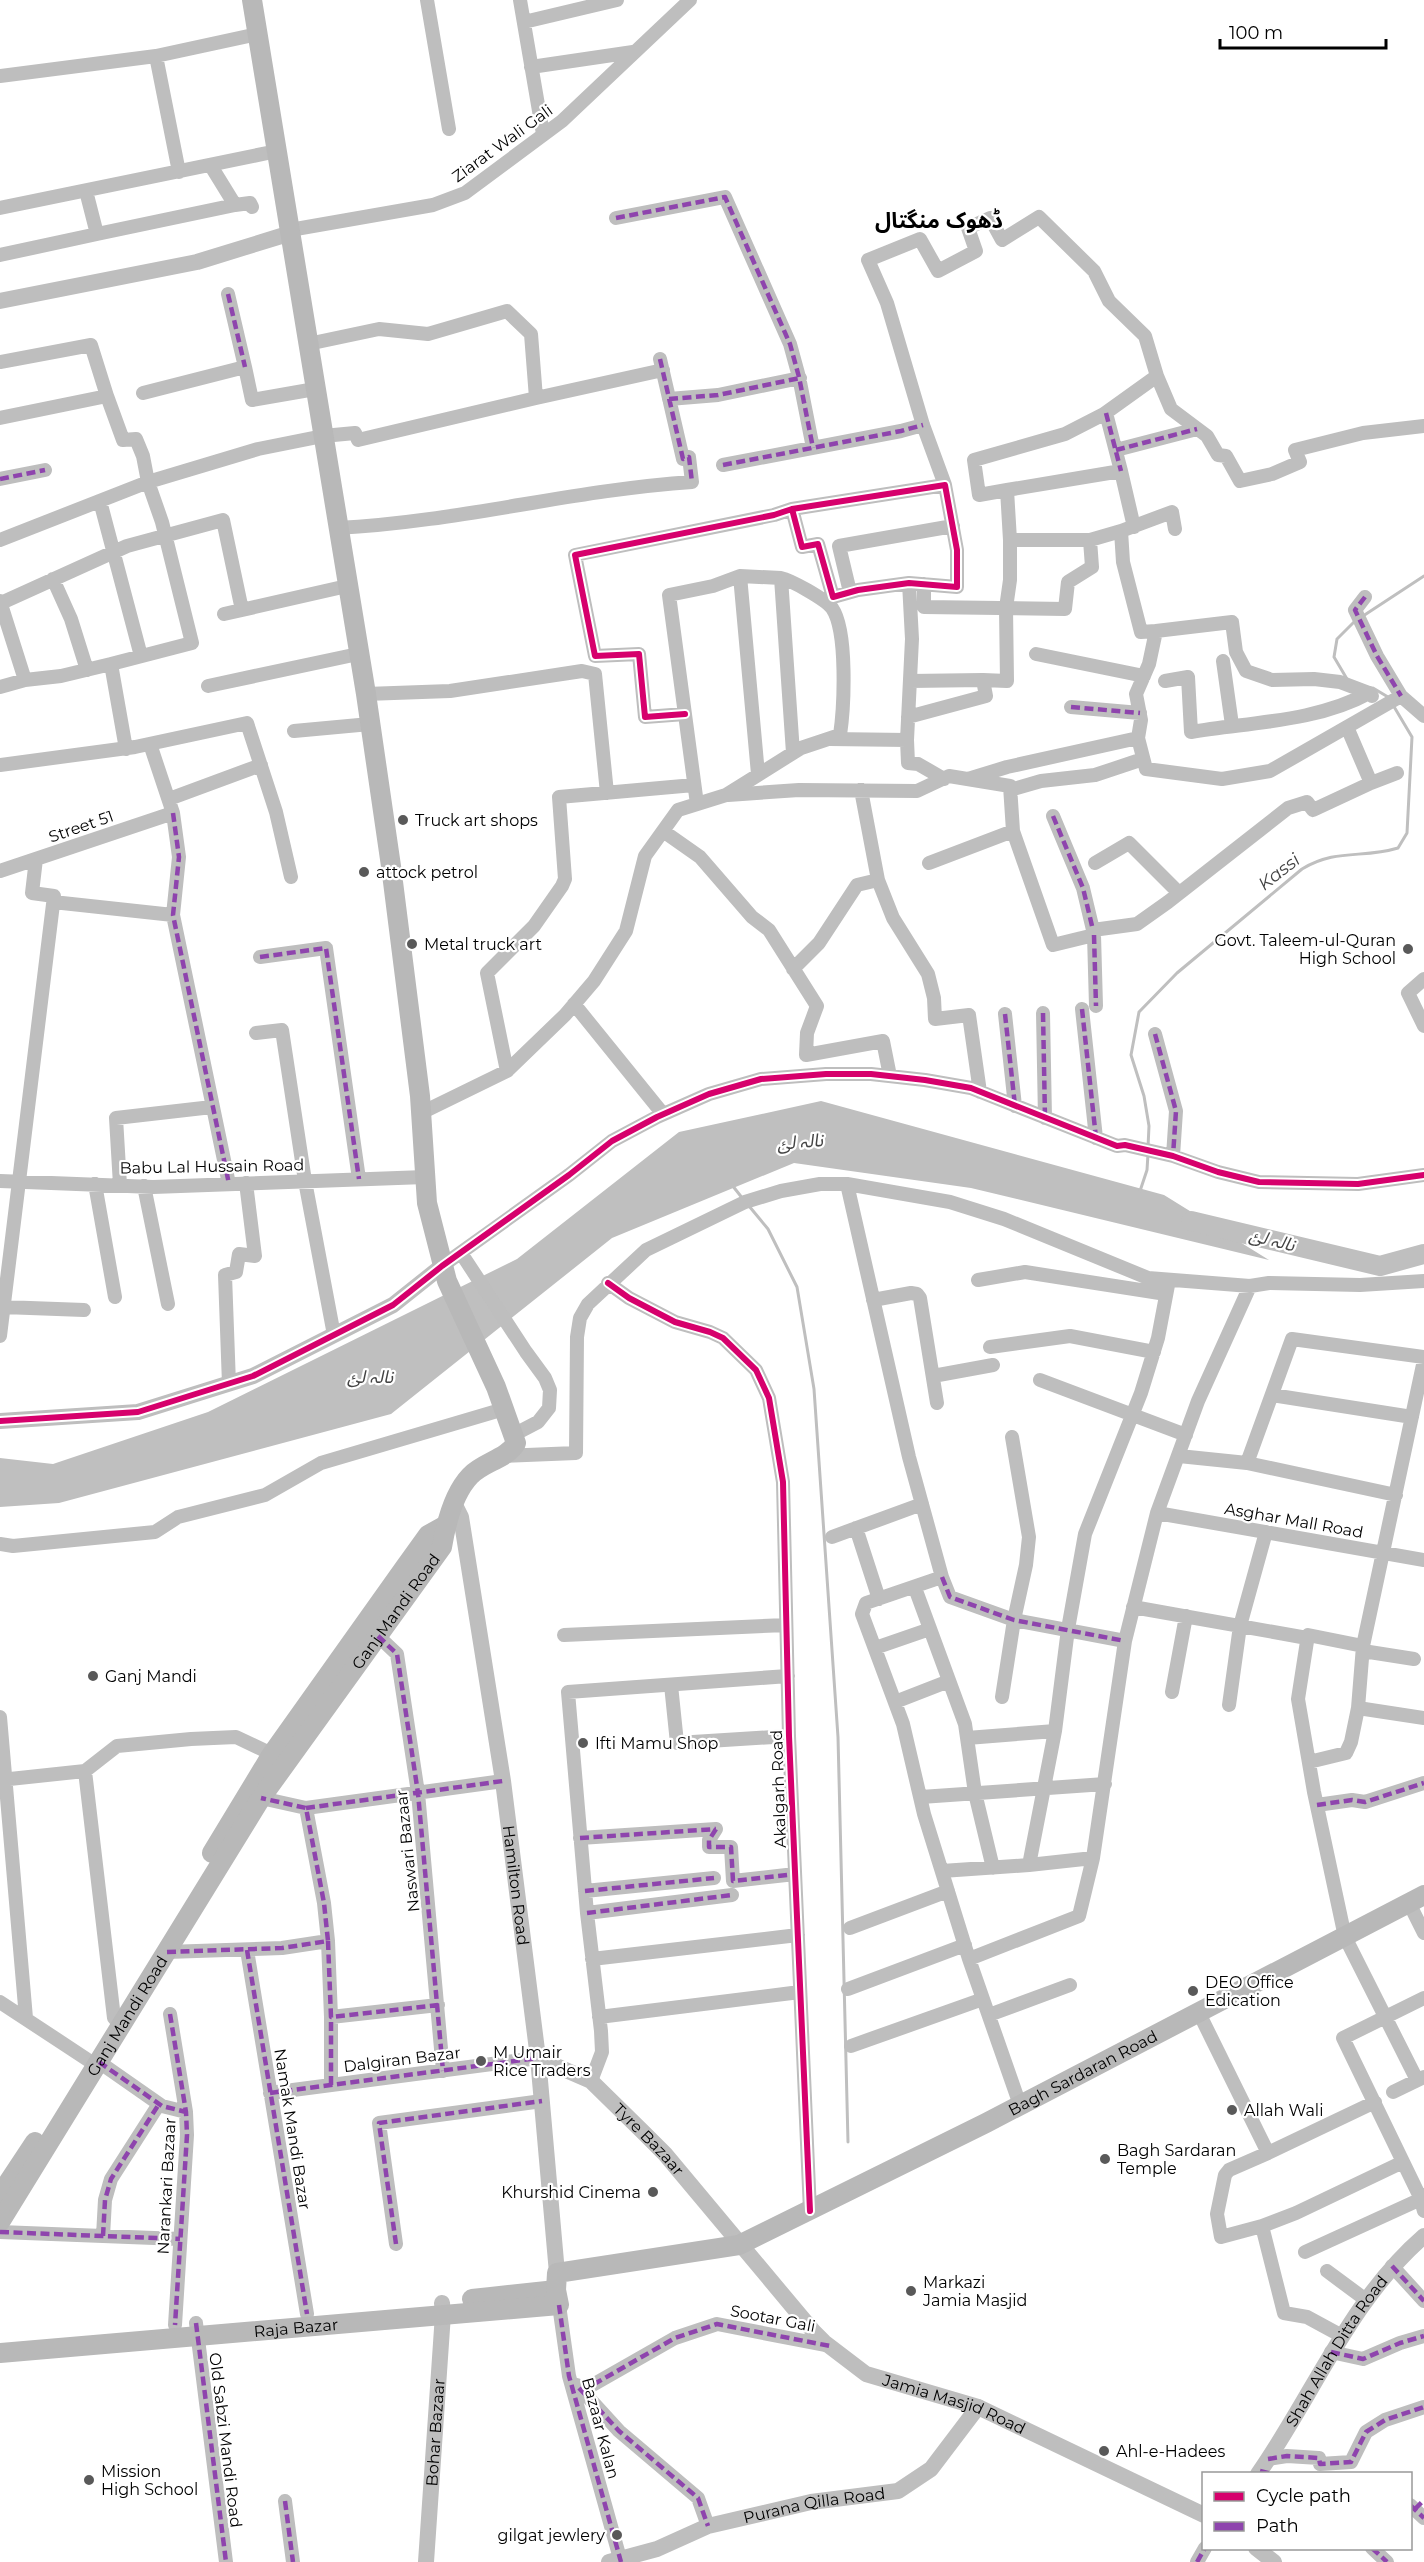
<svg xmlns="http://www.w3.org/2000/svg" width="1424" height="2562" font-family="Montserrat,'Noto Sans Arabic',sans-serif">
<rect width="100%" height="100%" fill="#fff"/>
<path fill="#bfbfbf" d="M 821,1101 L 1164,1195 L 1269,1260 L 971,1188 L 794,1163 L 612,1238 L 391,1414 L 59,1503 L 0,1507 L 0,1458 L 53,1464 L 208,1412 L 517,1259 L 679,1132 Z"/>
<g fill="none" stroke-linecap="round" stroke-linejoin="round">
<path stroke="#bfbfbf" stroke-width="3" d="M 1363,616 L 1424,576
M 1347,679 L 1334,657 L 1337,639 L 1355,621
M 1373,688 L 1388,697
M 1148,1147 L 1149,1126 L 1144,1096 L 1131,1055 L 1139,1012 L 1177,973 L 1302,869 C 1337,848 1362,859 1398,848 L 1407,833 L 1412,737 L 1393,705
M 732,1185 L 743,1199
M 1140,1191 L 1147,1170 L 1148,1154
M 749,1206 L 768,1229 L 797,1287 L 814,1389 L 838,1737 L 848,2142"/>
<path stroke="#bfbfbf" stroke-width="20" d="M 1191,1221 L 1380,1266 L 1424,1254"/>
<path stroke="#bebebe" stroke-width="14" d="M 427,0 L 449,129
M 520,0 L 543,134
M 524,22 L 617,0
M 156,56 L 258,34
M 531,67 L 633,52
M 0,76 L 156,56 L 179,172
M 211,166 L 235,205
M 0,208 L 277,151
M 616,218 L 725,197 L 790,344 L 799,377 L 813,448
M 290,230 L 433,205 L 465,193 L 562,121 L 690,0
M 97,234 L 235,205 L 250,203 L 252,207
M 0,255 L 97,234 L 86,191
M 228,294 L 245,367
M 308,344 L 379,329 L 428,334 L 507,311 L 531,334 L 536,398
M 0,362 L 91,345 L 107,396
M 1157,376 L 1171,409 L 1207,436 L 1218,455 L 1226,456 L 1240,481 L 1272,474 L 1300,462 L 1295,450 L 1363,433 L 1424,426
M 143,393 L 245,367 L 252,400 L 315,389
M 669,399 L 718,395 L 800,378
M 1106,413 L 1121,471
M 0,418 L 107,396 L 123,440 L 136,439 L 143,456 L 148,482 L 258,449 L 323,436 L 355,433 L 358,440 L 536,398 L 663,370
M 1116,450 L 1197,429
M 723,465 L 901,431 L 923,425
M 0,479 L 45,470
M 945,485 L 923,425 L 887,303 L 868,260 L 920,239 L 938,271 L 976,251 L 968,228 L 990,218 L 1002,240 L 1039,217 L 1094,271 L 1109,301 L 1145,336 L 1157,376 L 1104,414 L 1065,434 L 974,460 L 979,495 L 1007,490
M 100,501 L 141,656
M 337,528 C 457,522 573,490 692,482 L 689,457 L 683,459 L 660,359
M 0,540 L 148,482 L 162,522 L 192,643 L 111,664
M 1090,540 L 1010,540 L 1007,490 L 1121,471 L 1134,527
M 53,579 L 71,619 L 87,670
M 924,584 L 924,607 L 1065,609 L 1068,582 L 1092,567 L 1090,540 L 1121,531
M 850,592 L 839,546 L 953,526
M 1365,597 L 1355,610 L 1377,656 L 1401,696
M 0,601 L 25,680
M 1,603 L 127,546 L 223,520 L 242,610
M 224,614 L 347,586
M 1156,631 L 1141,632 L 1123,562 L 1121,531 L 1172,512 L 1175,529
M 1036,654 L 1144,676
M 1223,661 L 1232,725
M 983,680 L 1007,681 L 1006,608 L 1010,580 L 1010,540
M 1165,681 L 1188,677 L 1191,732 C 1250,722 1316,722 1369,693 L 1372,696
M 208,686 L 358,654
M 0,687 L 25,680 L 61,676 L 111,664 L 126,749
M 366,694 L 450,691 L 582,671 L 595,674 L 607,793
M 1071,707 L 1140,713
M 685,714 L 645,717 L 639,654 L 595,656 L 575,555 L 774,515 L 792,509 L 945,485 L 957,550 L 957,587 L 909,583 L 858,590 L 833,597 L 818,544 L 802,547 L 792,509
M 908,717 L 986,696 L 983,680 L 910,681
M 1347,727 L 1371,783 L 1397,773
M 294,731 L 370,724
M 1138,738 L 1141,720 L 1136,694 L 1149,664 L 1156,631 L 1232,622 L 1236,652 L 1246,671 L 1272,680 L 1314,679 L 1340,682 L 1369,693
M 830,739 L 907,740 L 912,639 L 909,583
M 907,740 L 908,763 L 918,764 L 944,779
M 150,744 L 173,813 L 179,857 L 173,915 L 229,1184
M 0,765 L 135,747 L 247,723 L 276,812 L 291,877
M 758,774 L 740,576 L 781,578
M 968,779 L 1007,767 L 1138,738 L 1146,769 L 1222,779 L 1270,771 L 1401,696 L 1424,716
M 1010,790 L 1041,781 L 1095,775 L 1143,759
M 728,795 L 799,790 L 917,791 L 949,776 L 1010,786 L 1013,831 L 929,863
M 169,799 L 261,765
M 697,804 L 669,595 L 713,586 L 740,576
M 1053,816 L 1083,888 L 1093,930
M 663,831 L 700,857 L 752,917 L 769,930 L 817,1006 L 807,1033 L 806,1055 L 883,1041 L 890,1076
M 1013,831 L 1053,945 L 1094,935 L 1093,930 L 1137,924 L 1168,902 L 1288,808 L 1307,802 L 1313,810 L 1371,783
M 1095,863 L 1129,843 L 1179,893
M 0,871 L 173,813
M 878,880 L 893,918 L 928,974 L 934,998 L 935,1019 L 969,1015 L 980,1092
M 53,902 L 173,915
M 1094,935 L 1096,1006
M 260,957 L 326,948 L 359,1179
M 793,969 L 819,943 L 857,885 L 878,880 L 861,790
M 1424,979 L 1408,993 L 1424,1026
M 574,1004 L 663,1114
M 1082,1009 L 1096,1138
M 1043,1013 L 1045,1118
M 1005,1014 L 1015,1106
M 256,1033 L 282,1030 L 305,1181 L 334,1335
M 1155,1034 L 1176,1111 L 1173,1156
M 507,1071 L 565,1015 L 594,981 L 626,931 L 645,856 L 678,810 L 726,795 L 801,748 L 840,735 C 844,708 848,631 832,608 C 825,599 791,580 781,578 L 793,753
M 421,1113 L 507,1071 L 487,973 L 534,926 L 562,886 L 565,879 L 559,797 L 694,785
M 0,1181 L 153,1187 L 425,1177
M 95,1184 L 115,1297
M 847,1184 L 909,1457 L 942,1577 L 950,1597 L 1014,1620 L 1125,1641
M 120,1185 L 116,1118 L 212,1107
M 144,1186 L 168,1304
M 461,1253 L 526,1352 L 545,1378 L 550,1390 L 549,1408 L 538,1422 L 515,1434
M 442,1266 L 569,1175 L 612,1141 L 657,1117 L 709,1094 L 761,1079 L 826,1074 L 871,1074 L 925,1080 L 971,1088 L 1117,1146 L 1125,1145 L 1173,1156 L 1218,1172 L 1259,1182 L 1358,1184 L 1424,1175
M 978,1280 L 1025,1272 L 1166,1294
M 608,1283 L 629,1298 L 675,1322 L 710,1332 L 723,1338 L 756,1370 L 769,1398 L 783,1482 L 789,1736 L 810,2211
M 873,1300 L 911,1293 L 917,1294 L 920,1298 L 937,1403
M 3,1307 L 84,1310
M 0,1336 L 54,896 L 32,893 L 36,859
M 990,1347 L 1070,1336 L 1154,1352
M 933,1376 L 993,1365
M 1040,1380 L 1186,1435
M 229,1384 L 225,1275 L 236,1272 L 239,1254 L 255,1256 L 246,1183
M 1272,1395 L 1412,1417
M 501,1456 L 576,1453 L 577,1337 L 580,1318 L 588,1304 L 646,1250 L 745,1202 L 781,1191 L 820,1184 L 847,1184 L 950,1202 L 1004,1219 L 1148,1278 L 1250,1286 L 1269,1283 L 1360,1285 L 1424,1281
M 1179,1456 L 1247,1463 L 1396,1495
M 1247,1463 L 1292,1339 L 1424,1357
M 1157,1513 L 1424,1560
M 856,1528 L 879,1599
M 832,1537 L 922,1504
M 0,1544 L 13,1546 L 155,1532 L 178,1517 L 265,1495 L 321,1463 L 504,1409
M 942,1577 L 866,1603 L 862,1614 L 903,1724 L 924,1814 L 969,1959 L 1020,2105
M 915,1588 L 965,1724 L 975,1793 L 993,1868
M 1133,1607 L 1307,1638
M 564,1635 L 786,1625
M 378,1636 L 397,1654 L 418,1793 L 443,2071
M 1363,1646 L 1308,1635 L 1298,1699 L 1314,1792 L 1345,1937 L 1417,2080
M 875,1648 L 930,1629
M 1363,1651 L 1414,1659
M 671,1685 L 677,1743 L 789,1736
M 1172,1692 L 1186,1616
M 1002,1697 L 1014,1620 L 1026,1565 L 1029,1537 L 1012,1437
M 895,1702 L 949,1681
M 1229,1705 L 1240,1626 L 1266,1532
M 1358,1708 L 1424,1718
M 0,1717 L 26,2018
M 967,1738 L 1055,1731
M 1309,1762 L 1346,1753 L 1351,1742 L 1358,1708 L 1363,1646 L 1424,1360
M 85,1771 L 114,2018
M 0,1780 L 85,1771 L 117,1746 L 191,1739 L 236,1737 L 272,1754
M 921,1797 L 1105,1784
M 1317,1805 L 1352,1800 L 1365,1802 L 1424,1783
M 306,1808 L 503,1781
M 716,1829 L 709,1840 L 709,1847 L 731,1847 L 733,1881 L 795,1874
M 580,1838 L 716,1829
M 1029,1865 L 1055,1731 L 1068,1629 L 1085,1534 L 1141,1393 L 1158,1338 L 1169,1280
M 942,1871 L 1029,1865 L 1093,1858
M 585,1891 L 714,1878
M 1409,1903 L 1424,1933
M 587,1913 L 732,1895
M 850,1928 L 948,1891
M 328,1941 L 331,2017 L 438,2005
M 247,1950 L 307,2314
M 167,1952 L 282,1948 L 328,1941 L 324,1903 L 306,1808 L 261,1798
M 592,1959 L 798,1935
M 969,1959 L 1079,1916 L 1093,1858 L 1125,1641 L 1157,1513 L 1198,1401 L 1250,1286
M 848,1989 L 965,1945
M 1424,1998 L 1343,2038 L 1420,2197 L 1424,2211
M 0,2002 L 88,2060
M 1199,2013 L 1268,2153 L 1229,2170 L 1225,2175 L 1217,2214 L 1221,2237 L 1262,2226 L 1284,2313 L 1307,2317 L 1342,2336
M 170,2014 L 186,2112 L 187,2135 L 175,2325
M 989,2015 L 1070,1985
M 599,2017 L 800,1992
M 851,2046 L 983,1999
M 99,2062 L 162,2106 L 186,2112
M 591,2081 L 602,2052 L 601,2031 L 587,1913 L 568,1692 L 788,1676
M 331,2085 L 331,2017
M 1393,2092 L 1424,2077
M 270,2093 L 538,2058
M 1268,2153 L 1375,2102
M 1262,2226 L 1296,2213 L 1403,2162
M 0,2232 L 180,2239
M 103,2236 L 105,2200 L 111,2179 L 159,2104
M 396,2244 L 379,2123 L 542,2101
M 1305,2252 L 1421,2199 L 1424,2195
M 1392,2266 L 1424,2301
M 1327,2271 L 1366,2300
M 559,2305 L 569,2376 L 621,2562
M 196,2323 L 226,2562
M 1331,2352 L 1363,2359 L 1400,2343 L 1424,2336
M 577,2385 L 619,2431 L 698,2498 L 708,2526
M 582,2391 L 675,2338 L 717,2324 L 830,2346
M 1268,2459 L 1287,2456 L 1319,2458 L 1320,2464 L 1351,2462 L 1366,2432 L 1385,2420 L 1424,2407
M 285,2501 L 293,2562
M 1410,2505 L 1424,2518
M 1372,2548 L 1387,2562
M 1197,2562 L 1205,2548"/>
<g stroke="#bebebe" stroke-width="16">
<path d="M 0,301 L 197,262 L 291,233"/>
<path d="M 0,1421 L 138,1412 L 253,1376 L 393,1305 L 442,1266"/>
<path id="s1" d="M 454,1503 L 461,1517 L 503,1781 L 538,2058 L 557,2273"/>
<path id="s2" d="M 538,2058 L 591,2081 L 643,2132 L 665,2154 L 813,2331 L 824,2342 L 866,2374 L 978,2407 L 1204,2515"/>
<path id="s3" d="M 1258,2474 C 1314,2394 1350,2300 1424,2236"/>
<path d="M 1256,2548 L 1274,2562"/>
<path id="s4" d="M 426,2562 L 443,2314 L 442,2303"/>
<path id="s5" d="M 609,2562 L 657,2549 L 708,2526 L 811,2502 L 898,2491 L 931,2469 L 978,2407"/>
</g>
<g stroke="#b8b8b8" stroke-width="20">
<path d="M 212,1853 L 272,1754 L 405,1567 L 428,1535 L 446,1525"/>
<path d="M 0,2195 L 35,2142"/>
<path id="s6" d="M 0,2222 L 261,1798 L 442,1547 C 446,1523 453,1494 470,1476 C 483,1462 507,1459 516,1443 L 496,1387 L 447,1281 L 427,1203 L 420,1096 L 391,866 L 366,694 L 252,0"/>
<path d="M 472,2299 L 556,2290"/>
<path id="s7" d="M 0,2353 L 559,2305 L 556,2290 L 557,2273 L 739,2245 L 986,2123 L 1424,1895"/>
</g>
<path stroke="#8e44ad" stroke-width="4.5" stroke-dasharray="9 4.5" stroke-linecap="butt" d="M 616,218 L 725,197 L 790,344 L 799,377 L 813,448
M 228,294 L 245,367
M 660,359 L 683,459 L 689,457 L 692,482
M 669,399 L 718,395 L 800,378
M 1106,413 L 1121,471
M 1116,450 L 1197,429
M 723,465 L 901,431 L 923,425
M 0,479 L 45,470
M 1365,597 L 1355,610 L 1377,656 L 1401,696
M 1071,707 L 1140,713
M 173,813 L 179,857 L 173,915 L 229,1184
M 1053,816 L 1083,888 L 1093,930
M 1094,935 L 1096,1006
M 260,957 L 326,948 L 359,1179
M 1082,1009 L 1096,1138
M 1043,1013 L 1045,1118
M 1005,1014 L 1015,1106
M 1155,1034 L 1176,1111 L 1173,1156
M 942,1577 L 950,1597 L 1014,1620 L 1125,1641
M 378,1636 L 397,1654 L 418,1793 L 443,2071
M 1317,1805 L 1352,1800 L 1365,1802 L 1424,1783
M 306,1808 L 503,1781
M 716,1829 L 709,1840 L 709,1847 L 731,1847 L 733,1881 L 795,1874
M 580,1838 L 716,1829
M 585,1891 L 714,1878
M 587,1913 L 732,1895
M 328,1941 L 331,2017 L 438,2005
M 247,1950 L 307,2314
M 167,1952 L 282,1948 L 328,1941 L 324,1903 L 306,1808 L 261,1798
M 170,2014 L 186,2112 L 187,2135 L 175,2325
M 99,2062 L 162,2106 L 186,2112
M 331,2085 L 331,2017
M 270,2093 L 538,2058
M 0,2232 L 180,2239
M 103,2236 L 105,2200 L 111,2179 L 159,2104
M 396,2244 L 379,2123 L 542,2101
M 1392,2266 L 1424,2301
M 559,2305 L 569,2376 L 621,2562
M 196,2323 L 226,2562
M 1331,2352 L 1363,2359 L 1400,2343 L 1424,2336
M 579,2388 L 619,2431 L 698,2498 L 708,2526
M 582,2391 L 675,2338 L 717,2324 L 830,2346
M 1268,2459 L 1287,2456 L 1319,2458 L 1320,2464 L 1351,2462 L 1366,2432 L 1385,2420 L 1424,2407
M 1260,2471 L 1272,2474
M 285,2501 L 293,2562
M 1410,2505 L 1424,2518
M 1415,2509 L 1424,2500
M 1372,2548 L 1387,2562
M 1197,2562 L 1205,2548"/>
<g stroke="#fff" stroke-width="10">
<path id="cycleway" d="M 685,714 L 645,717 L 639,654 L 595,656 L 575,555 L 774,515 L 792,509 L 945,485 L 957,550 L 957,587 L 909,583 L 858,590 L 833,597 L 818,544 L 802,547 L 792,509
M 608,1283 L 629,1298 L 675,1322 L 710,1332 L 723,1338 L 756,1370 L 769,1398 L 783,1482 L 789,1736 L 810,2211
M 0,1421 L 138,1412 L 253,1376 L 393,1305 L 442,1266 L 569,1175 L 612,1141 L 657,1117 L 709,1094 L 761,1079 L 826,1074 L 871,1074 L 925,1080 L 971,1088 L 1117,1146 L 1125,1145 L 1173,1156 L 1218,1172 L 1259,1182 L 1358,1184 L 1424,1175"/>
</g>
<use href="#cycleway" stroke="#d6006c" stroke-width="6"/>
</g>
<g fill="#595959" stroke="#fff" stroke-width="2">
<circle cx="403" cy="820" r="6"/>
<circle cx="364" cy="872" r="6"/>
<circle cx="412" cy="944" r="6"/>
<circle cx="1408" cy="949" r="6"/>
<circle cx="93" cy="1676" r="6"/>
<circle cx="583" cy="1743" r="6"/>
<circle cx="1193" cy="1991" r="6"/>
<circle cx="481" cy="2061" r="6"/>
<circle cx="1232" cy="2110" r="6"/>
<circle cx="1105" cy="2159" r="6"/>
<circle cx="653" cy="2192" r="6"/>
<circle cx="911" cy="2291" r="6"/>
<circle cx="1104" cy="2451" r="6"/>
<circle cx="89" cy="2480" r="6"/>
<circle cx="617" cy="2535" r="6"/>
</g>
<g text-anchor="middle" stroke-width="4.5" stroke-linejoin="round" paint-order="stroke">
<g font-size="16" fill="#000" stroke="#fff">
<text transform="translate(502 143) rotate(-36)" y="6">Ziarat Wali Gali</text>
<text transform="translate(81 826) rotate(-19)" y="6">Street 51</text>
<text transform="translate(212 1166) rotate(-1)" y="6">Babu Lal Hussain Road</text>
<text transform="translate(1294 1520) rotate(10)" y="6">Asghar Mall Road</text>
<text dy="6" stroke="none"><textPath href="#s6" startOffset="728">Ganj Mandi Road</textPath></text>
<text transform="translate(778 1789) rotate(-92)" y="6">Akalgarh Road</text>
<text transform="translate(407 1851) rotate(-96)" y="6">Naswari Bazaar</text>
<text dy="6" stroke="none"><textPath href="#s1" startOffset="388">Hamilton Road</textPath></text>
<text dy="6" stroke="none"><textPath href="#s6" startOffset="242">Ganj Mandi Road</textPath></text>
<text transform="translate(402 2059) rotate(-7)" y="6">Dalgiran Bazar</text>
<text dy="6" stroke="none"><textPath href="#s7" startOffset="1162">Bagh Sardaran Road</textPath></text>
<text transform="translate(293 2129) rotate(81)" y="6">Namak Mandi Bazar</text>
<text dy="6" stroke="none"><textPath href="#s2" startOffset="140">Tyre Bazaar</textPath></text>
<text transform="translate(166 2186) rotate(-87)" y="6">Narankari Bazaar</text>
<text transform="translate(773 2318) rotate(11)" y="6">Sootar Gali</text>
<text dy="6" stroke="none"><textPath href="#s7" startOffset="297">Raja Bazar</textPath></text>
<text dy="6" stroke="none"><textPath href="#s3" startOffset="146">Shah Allah Ditta Road</textPath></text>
<text dy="6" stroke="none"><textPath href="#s2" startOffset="554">Jamia Masjid Road</textPath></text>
<text transform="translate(601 2428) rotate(75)" y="6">Bazaar Kalan</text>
<text dy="6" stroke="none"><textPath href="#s4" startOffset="130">Bohar Bazaar</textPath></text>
<text transform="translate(226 2440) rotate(83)" y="6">Old Sabzi Mandi Road</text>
<text dy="6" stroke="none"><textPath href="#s5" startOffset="214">Purana Qilla Road</textPath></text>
</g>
<g font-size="16" fill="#000" stroke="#fff" text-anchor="start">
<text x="415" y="826">Truck art shops</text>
<text x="376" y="878">attock petrol</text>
<text x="1396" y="946" text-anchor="end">Govt. Taleem-ul-Quran<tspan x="1396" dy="18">High School</tspan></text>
<text x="424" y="950">Metal truck art</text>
<text x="105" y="1682">Ganj Mandi</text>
<text x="595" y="1749">Ifti Mamu Shop</text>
<text x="1205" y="1988">DEO Office<tspan x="1205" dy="18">Edication</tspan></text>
<text x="493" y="2058">M Umair<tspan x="493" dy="18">Rice Traders</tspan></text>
<text x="1244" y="2116">Allah Wali</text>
<text x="1117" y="2156">Bagh Sardaran<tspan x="1117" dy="18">Temple</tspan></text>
<text x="641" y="2198" text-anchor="end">Khurshid Cinema</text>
<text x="923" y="2288">Markazi<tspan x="923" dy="18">Jamia Masjid</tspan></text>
<text x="1116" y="2457">Ahl-e-Hadees</text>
<text x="101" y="2477">Mission<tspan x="101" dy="18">High School</tspan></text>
<text x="605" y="2541" text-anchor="end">gilgat jewlery</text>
</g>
<g font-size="18" font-style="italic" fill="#444" stroke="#fff">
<text transform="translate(1279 872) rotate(-38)" y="6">Kassi</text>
<text transform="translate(800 1142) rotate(-5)" y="6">نالہ لئ</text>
<text transform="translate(1272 1240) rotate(14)" y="6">نالہ لئ</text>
<text x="370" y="1383">نالہ لئ</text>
</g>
<g font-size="22" font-weight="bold" fill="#000" stroke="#fff">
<text x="939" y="228">ڈھوک منگتال</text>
</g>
</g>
<rect x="1202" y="2472" width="210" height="78" fill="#ffffff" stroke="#999999" stroke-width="1.5"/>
<rect x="1214" y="2492" width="30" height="9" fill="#d6006c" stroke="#999999" stroke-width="1.5"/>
<text x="1256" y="2502" font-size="18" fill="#000000">Cycle path</text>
<rect x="1214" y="2522" width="30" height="9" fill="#8e44ad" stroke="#999999" stroke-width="1.5"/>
<text x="1256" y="2532" font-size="18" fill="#000000">Path</text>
<path d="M1220 39v9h166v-9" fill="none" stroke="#000000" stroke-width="3"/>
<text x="1229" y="39" font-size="18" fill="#000000" stroke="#ffffff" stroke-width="4.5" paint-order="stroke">100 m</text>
</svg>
